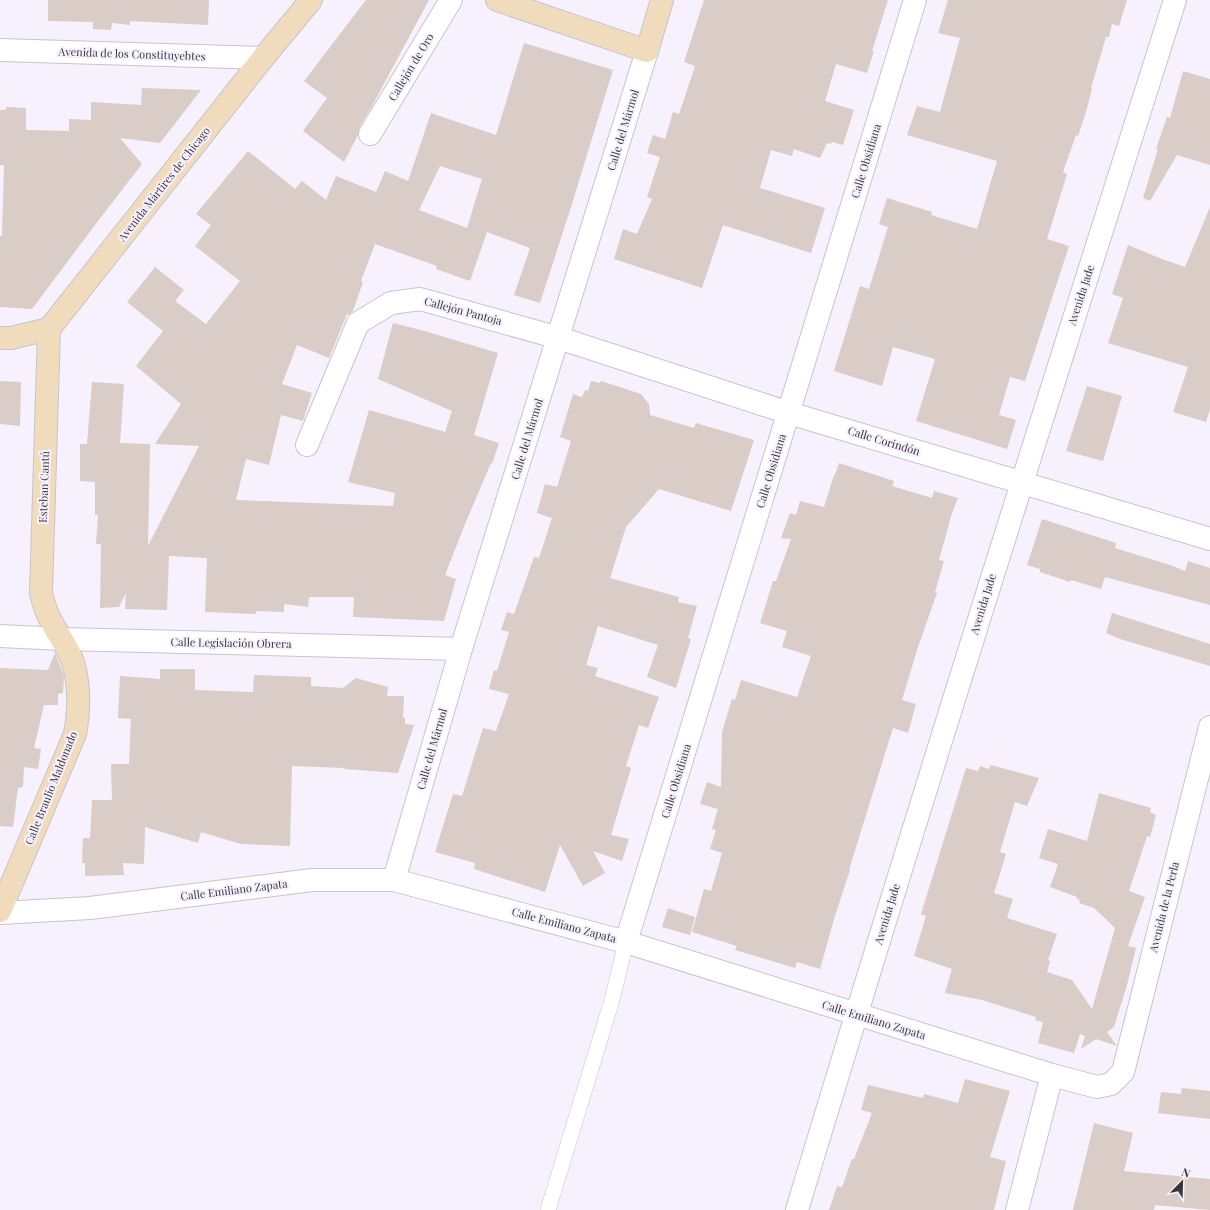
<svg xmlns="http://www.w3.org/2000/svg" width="1210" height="1210" font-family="'Playfair Display',serif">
<rect width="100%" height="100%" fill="#f6f1fd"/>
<path fill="#daccc6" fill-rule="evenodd" d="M 48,0 L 209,0 L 208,25 L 130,21 L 130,25 L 112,23 L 111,30 L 93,29 L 93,22 L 48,21 Z
M 366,0 L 429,0 L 372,106 L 359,128 L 358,135 L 344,162 L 303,131 L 327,98 L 304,81 Z
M 704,0 L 888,0 L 872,51 L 874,51 L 867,73 L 836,64 L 825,101 L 854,110 L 843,145 L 832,142 L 831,144 L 827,143 L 820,158 L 794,149 L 792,156 L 771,150 L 760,188 L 825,208 L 811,253 L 723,225 L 702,288 L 614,259 L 623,229 L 637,234 L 652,199 L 647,197 L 660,157 L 647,153 L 653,135 L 665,139 L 673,112 L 679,114 L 695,66 L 684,62 Z
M 948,0 L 1127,0 L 1119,26 L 1112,24 L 1109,37 L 1106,37 L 1091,88 L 1092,89 L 1086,112 L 1078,136 L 1076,135 L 1063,172 L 1067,174 L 1047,239 L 1069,246 L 1025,381 L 1010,377 L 999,415 L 1016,420 L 1007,449 L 916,421 L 935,359 L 893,347 L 882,386 L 834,371 L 860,286 L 869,289 L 888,227 L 879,224 L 887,198 L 932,212 L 931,215 L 977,229 L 997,161 L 907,135 L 917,106 L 940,112 L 960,38 L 938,33 Z
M 524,43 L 613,70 L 571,207 L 540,303 L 514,295 L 530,248 L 487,232 L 470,281 L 436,269 L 437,266 L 375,244 L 361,281 L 363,282 L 353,311 L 349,315 L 347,314 L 329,358 L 297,345 L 282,384 L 312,393 L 303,421 L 281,415 L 269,465 L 246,459 L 236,500 L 393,506 L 395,493 L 348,482 L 369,410 L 445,432 L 452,411 L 378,379 L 393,323 L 421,330 L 498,353 L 474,435 L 499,443 L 492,464 L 491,463 L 465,524 L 445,575 L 456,579 L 444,621 L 353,617 L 354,597 L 309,597 L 308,607 L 284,604 L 284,612 L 256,611 L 256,614 L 205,612 L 207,558 L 169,556 L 167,610 L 125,609 L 126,593 L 119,607 L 100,608 L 101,544 L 96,544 L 98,515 L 95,515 L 95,482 L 80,481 L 80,444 L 87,444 L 92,382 L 124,384 L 120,443 L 150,444 L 148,546 L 199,446 L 155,444 L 181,404 L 136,366 L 163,331 L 127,302 L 155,267 L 184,290 L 175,301 L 206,324 L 240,281 L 195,246 L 211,225 L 196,214 L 248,151 L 295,189 L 302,181 L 326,200 L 336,176 L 376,192 L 385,171 L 408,181 L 431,113 L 496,135 ZM 440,166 L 482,179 L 467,228 L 419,210 Z
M 1183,71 L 1210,79 L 1210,165 L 1177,155 L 1150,201 L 1143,198 L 1158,149 L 1156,149 L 1167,117 L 1170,118 Z
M 142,88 L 201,90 L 160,143 L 120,138 L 142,164 L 98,221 L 32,309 L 0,307 L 0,236 L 2,236 L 4,165 L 0,165 L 0,110 L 6,110 L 6,107 L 26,108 L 26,130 L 69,131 L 69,119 L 91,120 L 91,102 L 141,105 Z
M 1210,207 L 1210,409 L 1206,422 L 1173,412 L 1188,367 L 1108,343 L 1123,298 L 1112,294 L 1128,245 L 1162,259 L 1185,267 Z
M 0,381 L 21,382 L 20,426 L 0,424 Z
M 591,381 L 600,383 L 601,381 L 641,394 L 649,404 L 650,415 L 694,428 L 696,423 L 754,440 L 731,511 L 659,489 L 626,527 L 610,578 L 679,597 L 678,602 L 697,606 L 688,638 L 691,639 L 676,688 L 647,677 L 658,645 L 598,626 L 586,665 L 598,668 L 595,676 L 659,697 L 648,728 L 639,725 L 626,766 L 631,768 L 611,835 L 629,839 L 622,861 L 593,851 L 605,873 L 583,886 L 560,845 L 545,892 L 474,869 L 475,863 L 435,852 L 453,794 L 462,796 L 483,728 L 496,731 L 509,694 L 489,689 L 494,670 L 497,671 L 509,632 L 501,630 L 507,612 L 514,614 L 534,557 L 539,558 L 552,518 L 537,513 L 545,484 L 557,487 L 571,441 L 560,437 L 573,394 L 582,397 L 585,390 L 588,391 Z
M 1087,386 L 1122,396 L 1103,461 L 1066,451 Z
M 839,463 L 894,481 L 892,486 L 932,498 L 934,491 L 958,498 L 952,513 L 939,560 L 944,561 L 935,592 L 937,593 L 918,647 L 902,700 L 916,704 L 908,733 L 893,728 L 866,815 L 849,870 L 850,870 L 834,919 L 820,969 L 797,962 L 795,968 L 735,950 L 737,946 L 692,932 L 704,889 L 711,891 L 722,853 L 710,849 L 716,830 L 712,829 L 718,809 L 700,804 L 707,782 L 721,787 L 722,732 L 732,699 L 735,700 L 741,680 L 797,697 L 811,656 L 782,647 L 787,631 L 760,623 L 773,581 L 776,581 L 791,539 L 781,538 L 790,513 L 796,515 L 800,501 L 824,507 L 834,475 L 835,475 Z
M 1042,519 L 1116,543 L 1115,548 L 1173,566 L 1185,571 L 1188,561 L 1210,568 L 1210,605 L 1105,577 L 1101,589 L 1071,580 L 1070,582 L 1040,572 L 1040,569 L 1027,565 Z
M 1112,613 L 1210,644 L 1210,666 L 1120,639 L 1106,633 Z
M 55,653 L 63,673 L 64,678 L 63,693 L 58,694 L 58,705 L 44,705 L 34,748 L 41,749 L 38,769 L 24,767 L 23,787 L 18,788 L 13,827 L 0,826 L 0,668 L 48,670 Z
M 160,669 L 195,669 L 195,690 L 253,692 L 254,675 L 311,677 L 311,686 L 343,688 L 356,678 L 388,687 L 387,696 L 404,696 L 403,718 L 405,718 L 405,724 L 414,725 L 398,773 L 345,769 L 345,768 L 292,766 L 290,846 L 241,844 L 201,832 L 198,843 L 145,827 L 144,864 L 123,863 L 124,875 L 85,876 L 85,863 L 82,863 L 83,838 L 90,838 L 92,800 L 112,800 L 111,764 L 129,764 L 131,719 L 118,718 L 120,676 L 160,679 Z
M 991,765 L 1039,778 L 1027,806 L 1015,802 L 1000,852 L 1006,854 L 994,893 L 1013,899 L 1007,918 L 1057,934 L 1048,960 L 1050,961 L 1047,972 L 1072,980 L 1092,1009 L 1115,928 L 1094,908 L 1079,903 L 1080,900 L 1077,899 L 1077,897 L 1050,887 L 1058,864 L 1039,858 L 1048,829 L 1087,841 L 1099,793 L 1151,808 L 1150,812 L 1156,815 L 1150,837 L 1147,836 L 1129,891 L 1145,897 L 1128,946 L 1136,948 L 1127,985 L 1114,1027 L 1107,1032 L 1117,1046 L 1096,1039 L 1081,1049 L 1085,1036 L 1080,1034 L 1074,1053 L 1038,1043 L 1043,1022 L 1035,1020 L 1036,1017 L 982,1000 L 945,993 L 952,969 L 914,956 L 926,916 L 921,914 L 966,768 L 978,771 L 980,766 L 989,769 Z
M 668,908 L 695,917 L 690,935 L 662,927 Z
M 965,1079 L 1010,1091 L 990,1157 L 1006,1161 L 994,1210 L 829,1210 L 837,1186 L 842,1187 L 852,1159 L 854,1159 L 872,1113 L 861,1110 L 868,1085 L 923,1098 L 924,1094 L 958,1103 Z
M 1182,1088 L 1210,1091 L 1210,1119 L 1158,1113 L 1161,1092 L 1181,1094 Z
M 1094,1123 L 1133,1133 L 1124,1171 L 1210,1179 L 1210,1210 L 1155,1205 L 1154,1210 L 1073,1210 Z"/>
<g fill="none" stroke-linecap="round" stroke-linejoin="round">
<g stroke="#c8c3cf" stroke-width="16">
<path id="lane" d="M 548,1210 L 612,1000 L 626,942"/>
</g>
<g stroke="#c8c3cf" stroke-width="24">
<path id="street" d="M 0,50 L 263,58
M 370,134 L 451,0
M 307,445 L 358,323 L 391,303 L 420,299 L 559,338 L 789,413 L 1210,539
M 0,636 L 62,639 L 461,649
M 394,880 L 461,649 L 647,51
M 0,913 L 90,908 L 312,880 L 394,880 L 626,942 L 1052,1075 L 1097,1087 L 1111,1084 L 1123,1072 L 1210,727
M 626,942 L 915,0
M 797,1210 C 919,805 1047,403 1175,0
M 1017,1210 L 1052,1075"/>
</g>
<g stroke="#c8c3cf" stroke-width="24">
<path id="secondary" d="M 497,0 L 647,51 L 662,0
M 0,338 L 11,338 L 49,329 L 263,58 L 311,0
M 0,911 L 75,734 C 79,712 80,692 75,670 C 71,650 57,634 49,617 C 45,609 43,601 41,593 L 49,329"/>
</g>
<use href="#lane" stroke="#fff" stroke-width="15"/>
<use href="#street" stroke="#fff" stroke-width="22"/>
<use href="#secondary" stroke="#f0dcbc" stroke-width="22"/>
</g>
<g text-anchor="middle" stroke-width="4" stroke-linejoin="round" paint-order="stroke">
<g font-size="11" fill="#39373c" stroke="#f6f1fd">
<text transform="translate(132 54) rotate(2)" y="4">Avenida de los Constituyebtes</text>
<text transform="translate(411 67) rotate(-59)" y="4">Callejón de Oro</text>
<text transform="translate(623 130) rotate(-73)" y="4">Calle del Mármol</text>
<text transform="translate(866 161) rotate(-73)" y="4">Calle Obsidiana</text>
<text transform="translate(164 184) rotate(-52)" y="4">Avenida Mártires de Chicago</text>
<text transform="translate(1081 295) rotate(-72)" y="4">Avenida Jade</text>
<text transform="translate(463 311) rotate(15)" y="4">Callejón Pantoja</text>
<text transform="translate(527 439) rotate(-73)" y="4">Calle del Mármol</text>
<text transform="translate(884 441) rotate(17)" y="4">Calle Corindón</text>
<text transform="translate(771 471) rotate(-73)" y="4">Calle Obsidiana</text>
<text transform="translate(44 487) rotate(-88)" y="4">Esteban Cantú</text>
<text transform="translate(983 604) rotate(-73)" y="4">Avenida Jade</text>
<text transform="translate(231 643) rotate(1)" y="4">Calle Legislación Obrera</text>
<text transform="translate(432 749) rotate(-74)" y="4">Calle del Mármol</text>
<text transform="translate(676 781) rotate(-73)" y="4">Calle Obsidiana</text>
<text transform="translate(51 788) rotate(-68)" y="4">Calle Braulio Maldonado</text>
<text transform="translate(234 890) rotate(-7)" y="4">Calle Emiliano Zapata</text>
<text transform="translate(1164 907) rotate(-76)" y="4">Avenida de la Perla</text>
<text transform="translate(887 914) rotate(-73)" y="4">Avenida Jade</text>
<text transform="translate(564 925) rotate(15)" y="4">Calle Emiliano Zapata</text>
<text transform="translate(874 1020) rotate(17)" y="4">Calle Emiliano Zapata</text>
</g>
</g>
<g transform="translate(1182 1182) rotate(23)" stroke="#f6f1fd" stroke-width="3" paint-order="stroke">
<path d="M0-3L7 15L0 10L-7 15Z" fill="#39373c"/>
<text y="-6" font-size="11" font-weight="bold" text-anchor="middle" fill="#39373c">N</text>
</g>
</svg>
